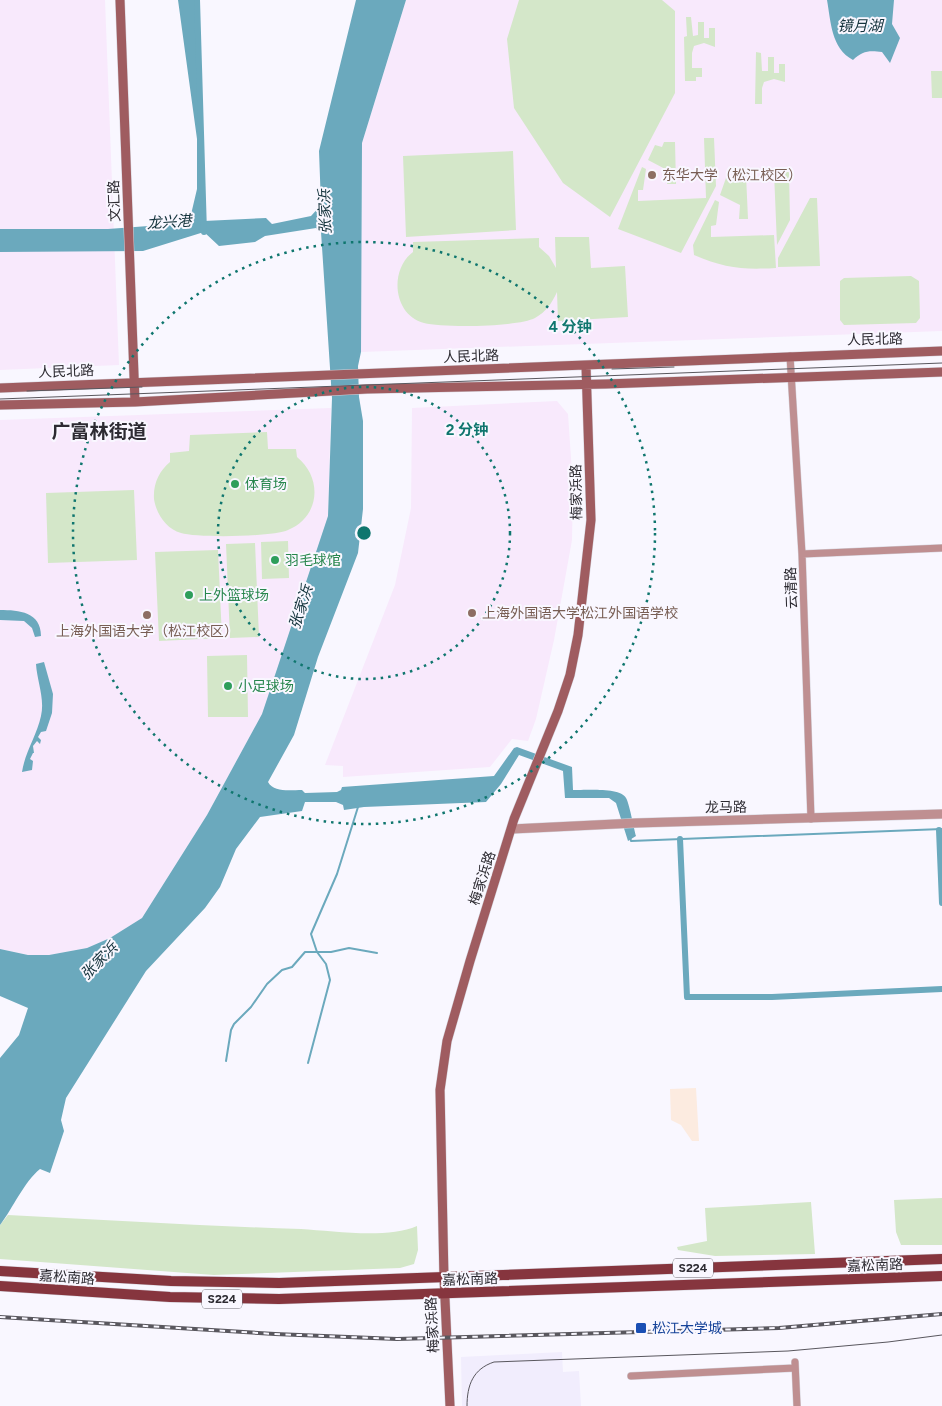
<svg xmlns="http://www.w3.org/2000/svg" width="942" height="1406" font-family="Figtree,'Noto Sans SC',sans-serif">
<rect width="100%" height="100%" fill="#f9f7ff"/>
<path fill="#fcebe0" d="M 696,1088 L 699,1141 L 692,1141 L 681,1125 L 671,1120 L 670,1089 Z"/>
<path fill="#f1edfd" d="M 562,1352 L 563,1372 L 579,1371 L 581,1406 L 462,1406 L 461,1357 Z"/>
<path fill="#f8e9fc" d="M 0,0 L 105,0 L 119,365 L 0,370 Z
M 406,0 L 942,0 L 942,331 L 361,352 L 362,143 Z
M 557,401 L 568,414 L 573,487 L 572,540 L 554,640 L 536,719 L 528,741 L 512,739 L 490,767 L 343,777 L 343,766 L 325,765 L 395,585 L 411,508 L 412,408 Z
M 331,408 L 328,516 L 262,714 L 207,815 L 142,918 L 110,938 L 87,948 L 49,955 L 28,955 L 0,949 L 0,420 Z"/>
<path fill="#d4e7c9" d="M 519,0 L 662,0 L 675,11 L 675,93 L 610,217 L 563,183 L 514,108 L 507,39 Z
M 686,17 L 691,17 L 693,36 L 698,35 L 698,22 L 704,22 L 704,38 L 709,38 L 709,28 L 715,28 L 715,47 L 704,43 L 694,46 L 692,53 L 692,68 L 702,68 L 702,77 L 696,77 L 696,81 L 685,81 L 684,37 L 687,36 Z
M 756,52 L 761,53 L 762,71 L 768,71 L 768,57 L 774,57 L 774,73 L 779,73 L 779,64 L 785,64 L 785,82 L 774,79 L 764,82 L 762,88 L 762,104 L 755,104 Z
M 931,71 L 942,71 L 942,98 L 932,98 Z
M 704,138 L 714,138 L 716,186 L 681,253 L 618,229 L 642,167 L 646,169 L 643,190 L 638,190 L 638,201 L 706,198 Z
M 664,142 L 675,142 L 676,184 L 667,184 L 669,171 L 648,160 L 655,145 L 662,147 Z
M 513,151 L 516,230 L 406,237 L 403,156 Z
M 774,172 L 789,172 L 790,220 L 777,245 Z
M 736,175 L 746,175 L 748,219 L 739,219 L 740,205 L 720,195 L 726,178 L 733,180 Z
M 810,198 L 817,198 L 820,266 L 778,267 L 778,258 Z
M 715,200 L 719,202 L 716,225 L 711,226 L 711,237 L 774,235 L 776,268 C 743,270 724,268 694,255 L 693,245 Z
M 555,237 L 589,237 L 591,268 L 625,266 L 628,317 L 558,321 L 557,292 C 552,303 546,312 535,318 C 518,327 443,328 424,323 C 393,315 389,270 413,252 L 413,242 L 539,238 L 539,247 L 549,256 L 556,268 Z
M 911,276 L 919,281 L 920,318 L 916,323 L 844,325 L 840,320 L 840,281 L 844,278 Z
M 267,432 L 268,449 L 296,449 L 297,457 C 323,478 320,517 288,530 C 273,537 197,538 181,533 C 166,529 156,513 154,499 C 153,484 159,471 170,462 L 170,453 L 189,451 L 190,435 Z
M 134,490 L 137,560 L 48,563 L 46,493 Z
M 288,541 L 289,578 L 262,579 L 261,542 Z
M 255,543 L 259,637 L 230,638 L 226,544 Z
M 218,550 L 222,638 L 159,641 L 155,552 Z
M 247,655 L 248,717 L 208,717 L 207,656 Z
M 942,1198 L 942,1245 L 901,1245 L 896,1232 L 894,1200 Z
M 811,1202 L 815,1254 L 715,1256 L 678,1250 L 677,1247 L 707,1241 L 705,1208 Z
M 8,1215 C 106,1220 203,1226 301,1229 C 334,1231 387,1239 417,1226 L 418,1250 L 414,1264 L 400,1268 L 214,1275 L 0,1259 L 0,1225 Z"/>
<path fill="#6ba9bd" d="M 178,0 L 195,0 L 204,221 L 266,218 L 272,224 L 311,216 L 321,205 L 319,151 L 356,0 L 406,0 L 362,143 L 361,352 L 358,366 L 359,397 L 363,421 L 363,509 L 358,553 L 318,657 L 294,735 L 268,782 C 274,793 291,790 302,790 L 305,793 L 337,792 L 341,790 L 342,787 L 494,776 L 514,748 L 517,747 L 572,767 L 573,790 C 584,790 621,787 626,798 C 629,802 634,829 636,836 L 628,841 L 616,803 L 609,798 L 565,798 L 563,771 L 519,755 L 501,784 L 486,802 L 364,807 L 344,810 L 343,805 L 336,802 L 305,802 L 302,811 L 260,817 L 236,849 L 220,887 L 205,908 L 146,971 L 66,1098 L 61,1120 L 64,1131 L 50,1173 L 40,1169 C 24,1182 13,1208 0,1225 L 0,1058 L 19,1035 L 28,1008 L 0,996 L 0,949 L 28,955 L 49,955 L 87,948 L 110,938 L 142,918 L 207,815 L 262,714 L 328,516 L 332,398 L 321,232 L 316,228 L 265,236 L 255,242 L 219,246 L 204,232 L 143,251 L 0,252 L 0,229 L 108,229 L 189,223 L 197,189 L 197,139 Z
M 827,0 L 894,0 L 892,24 L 900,38 L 890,63 L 882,52 C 869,50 862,51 853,60 C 831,48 831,22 827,0 Z
M 0,610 C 19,610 41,612 41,636 L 35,637 L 32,628 L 24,621 L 0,620 Z
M 44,662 L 53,694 L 52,713 L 46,731 L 41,732 L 38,737 L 41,740 L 40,744 L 37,741 L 33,746 L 34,753 L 33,753 L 30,759 L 33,761 L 32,770 L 22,772 C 25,752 37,735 41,716 C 45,699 37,681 36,664 Z"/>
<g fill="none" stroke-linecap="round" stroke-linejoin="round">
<path stroke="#6ba9bd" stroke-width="2" d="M 630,837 L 631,841 L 942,829
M 226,1061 L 231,1030 L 234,1024 L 251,1007 L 267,984 L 282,970 L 292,967 L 305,952 L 331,952 L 349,948 L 377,953
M 308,1063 L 330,980 L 326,964 L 317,952 L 311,934 L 337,874 L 358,807"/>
<path stroke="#6ba9bd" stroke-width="6" d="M 197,0 L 204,232
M 939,830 L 942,903
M 680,839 L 687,997 L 772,997 L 942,989"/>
<g stroke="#d4d2da" stroke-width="8">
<path id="minor" d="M 790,356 L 802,554 L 811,819
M 802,554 L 942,548
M 795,1362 L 797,1406
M 631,1376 L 795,1368"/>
</g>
<g stroke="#d4d2da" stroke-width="10">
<path id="tertiary" d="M 512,829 L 636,823 L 942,814"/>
</g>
<g stroke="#d4d2da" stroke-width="10">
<path id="secondary" d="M 120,0 L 135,402
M 0,388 L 942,351
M 0,405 L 135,402 L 367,389 L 606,384 L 942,372
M 450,1406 L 444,1278 L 440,1090 L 447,1041 L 470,961 L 514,819 L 558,711 L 570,675 L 578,635 L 591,520 L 586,366"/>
</g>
<g stroke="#d4d2da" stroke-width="11">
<path id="primary" d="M 0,1271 L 171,1281 L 279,1283 L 942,1259
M 0,1286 L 170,1297 L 279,1299 L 942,1276"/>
</g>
<use href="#minor" stroke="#bf8f91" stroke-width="7"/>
<use href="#tertiary" stroke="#bf8f91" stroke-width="9"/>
<use href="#secondary" stroke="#9f5c60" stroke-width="9"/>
<use href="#primary" stroke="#86353e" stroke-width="10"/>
<path stroke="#59575e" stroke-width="1" d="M 612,369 L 674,367
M 27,391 L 142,387
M 0,399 L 942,363
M 467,1406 C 467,1385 473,1369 494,1362 L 788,1351 L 888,1342 L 942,1335"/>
<g stroke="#59575e" stroke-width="4">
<path id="rail" d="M 0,1317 L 275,1334 L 397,1339 L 779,1328 L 942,1314"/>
</g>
<use href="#rail" stroke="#f9f7ff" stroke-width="2" stroke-dasharray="5.5" stroke-linecap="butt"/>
</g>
<g fill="none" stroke="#0f766e" stroke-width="2.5" stroke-dasharray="2.5 5">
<circle cx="364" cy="533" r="146"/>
<circle cx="364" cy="533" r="291"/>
</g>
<g fill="#8d6e63" stroke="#f9f7ff" stroke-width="2">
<circle cx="652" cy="175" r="5"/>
<circle cx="472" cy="613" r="5"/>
<circle cx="147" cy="615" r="5"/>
</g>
<g fill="#2e9e5b" stroke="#f9f7ff" stroke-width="2">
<circle cx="235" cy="484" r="5"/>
<circle cx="275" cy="560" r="5"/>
<circle cx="189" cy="595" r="5"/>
<circle cx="228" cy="686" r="5"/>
</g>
<rect fill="#1a4fb4" stroke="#f9f7ff" stroke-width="2" x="635" y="1322" width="12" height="12" rx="2.5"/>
<g text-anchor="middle" stroke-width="4" stroke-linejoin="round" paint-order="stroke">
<g fill="#f9f7ff" stroke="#6a6870" stroke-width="1">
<rect x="673" y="1258.5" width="40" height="19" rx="4"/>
<rect x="202" y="1289.5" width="40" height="19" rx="4"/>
</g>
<g font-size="12" font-weight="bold" fill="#2d2b32">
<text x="693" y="1272">S224</text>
<text x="222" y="1303">S224</text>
</g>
<g font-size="14" fill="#785e54" stroke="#f9f7ff" text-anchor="start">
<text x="662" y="180">东华大学（松江校区）</text>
<text x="482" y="618">上海外国语大学松江外国语学校</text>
<text x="147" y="636" text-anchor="middle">上海外国语大学（松江校区）</text>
</g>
<g font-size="14" fill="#2d2b32" stroke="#f9f7ff">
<text transform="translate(114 201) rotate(-92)" y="5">文汇路</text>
<text transform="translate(875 339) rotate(-1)" y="5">人民北路</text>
<text transform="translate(471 356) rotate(-2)" y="5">人民北路</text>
<text transform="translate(66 371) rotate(-2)" y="5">人民北路</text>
<text transform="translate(576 492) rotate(-91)" y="5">梅家浜路</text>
<text transform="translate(791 588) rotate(-92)" y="5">云清路</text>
<text transform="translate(726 807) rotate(-1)" y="5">龙马路</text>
<text transform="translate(482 878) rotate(-72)" y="5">梅家浜路</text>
<text transform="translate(875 1265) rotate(-2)" y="5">嘉松南路</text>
<text transform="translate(67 1277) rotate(4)" y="5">嘉松南路</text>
<text transform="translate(470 1279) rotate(-2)" y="5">嘉松南路</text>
<text transform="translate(432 1325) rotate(-93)" y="5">梅家浜路</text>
</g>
<g font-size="14" fill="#27864d" stroke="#f9f7ff" text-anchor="start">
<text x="245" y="489">体育场</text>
<text x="285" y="565">羽毛球馆</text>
<text x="199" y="600">上外篮球场</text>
<text x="238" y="691">小足球场</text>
</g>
<g font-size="14" fill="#164399" stroke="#f9f7ff" text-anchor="start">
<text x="652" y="1333">松江大学城</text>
</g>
<g font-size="15" font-style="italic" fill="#14333c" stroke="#f9f7ff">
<text x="860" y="31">镜月湖</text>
<text transform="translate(325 212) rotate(-92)" y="5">张家浜</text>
<text transform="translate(169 222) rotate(-4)" y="5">龙兴港</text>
<text transform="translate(301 607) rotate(-72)" y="5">张家浜</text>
<text transform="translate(99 961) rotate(-45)" y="5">张家浜</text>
</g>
<g font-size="19" font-weight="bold" fill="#2d2b32" stroke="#f9f7ff">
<text x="99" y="438">广富林街道</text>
</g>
</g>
<circle cx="364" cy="533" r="8" fill="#0f766e" stroke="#f9f7ff" stroke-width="2.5"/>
<g font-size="15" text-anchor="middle" font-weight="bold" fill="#0f766e" stroke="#f9f7ff" stroke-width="4" stroke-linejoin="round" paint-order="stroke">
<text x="570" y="332">4 分钟</text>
<text x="467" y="435">2 分钟</text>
</g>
</svg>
